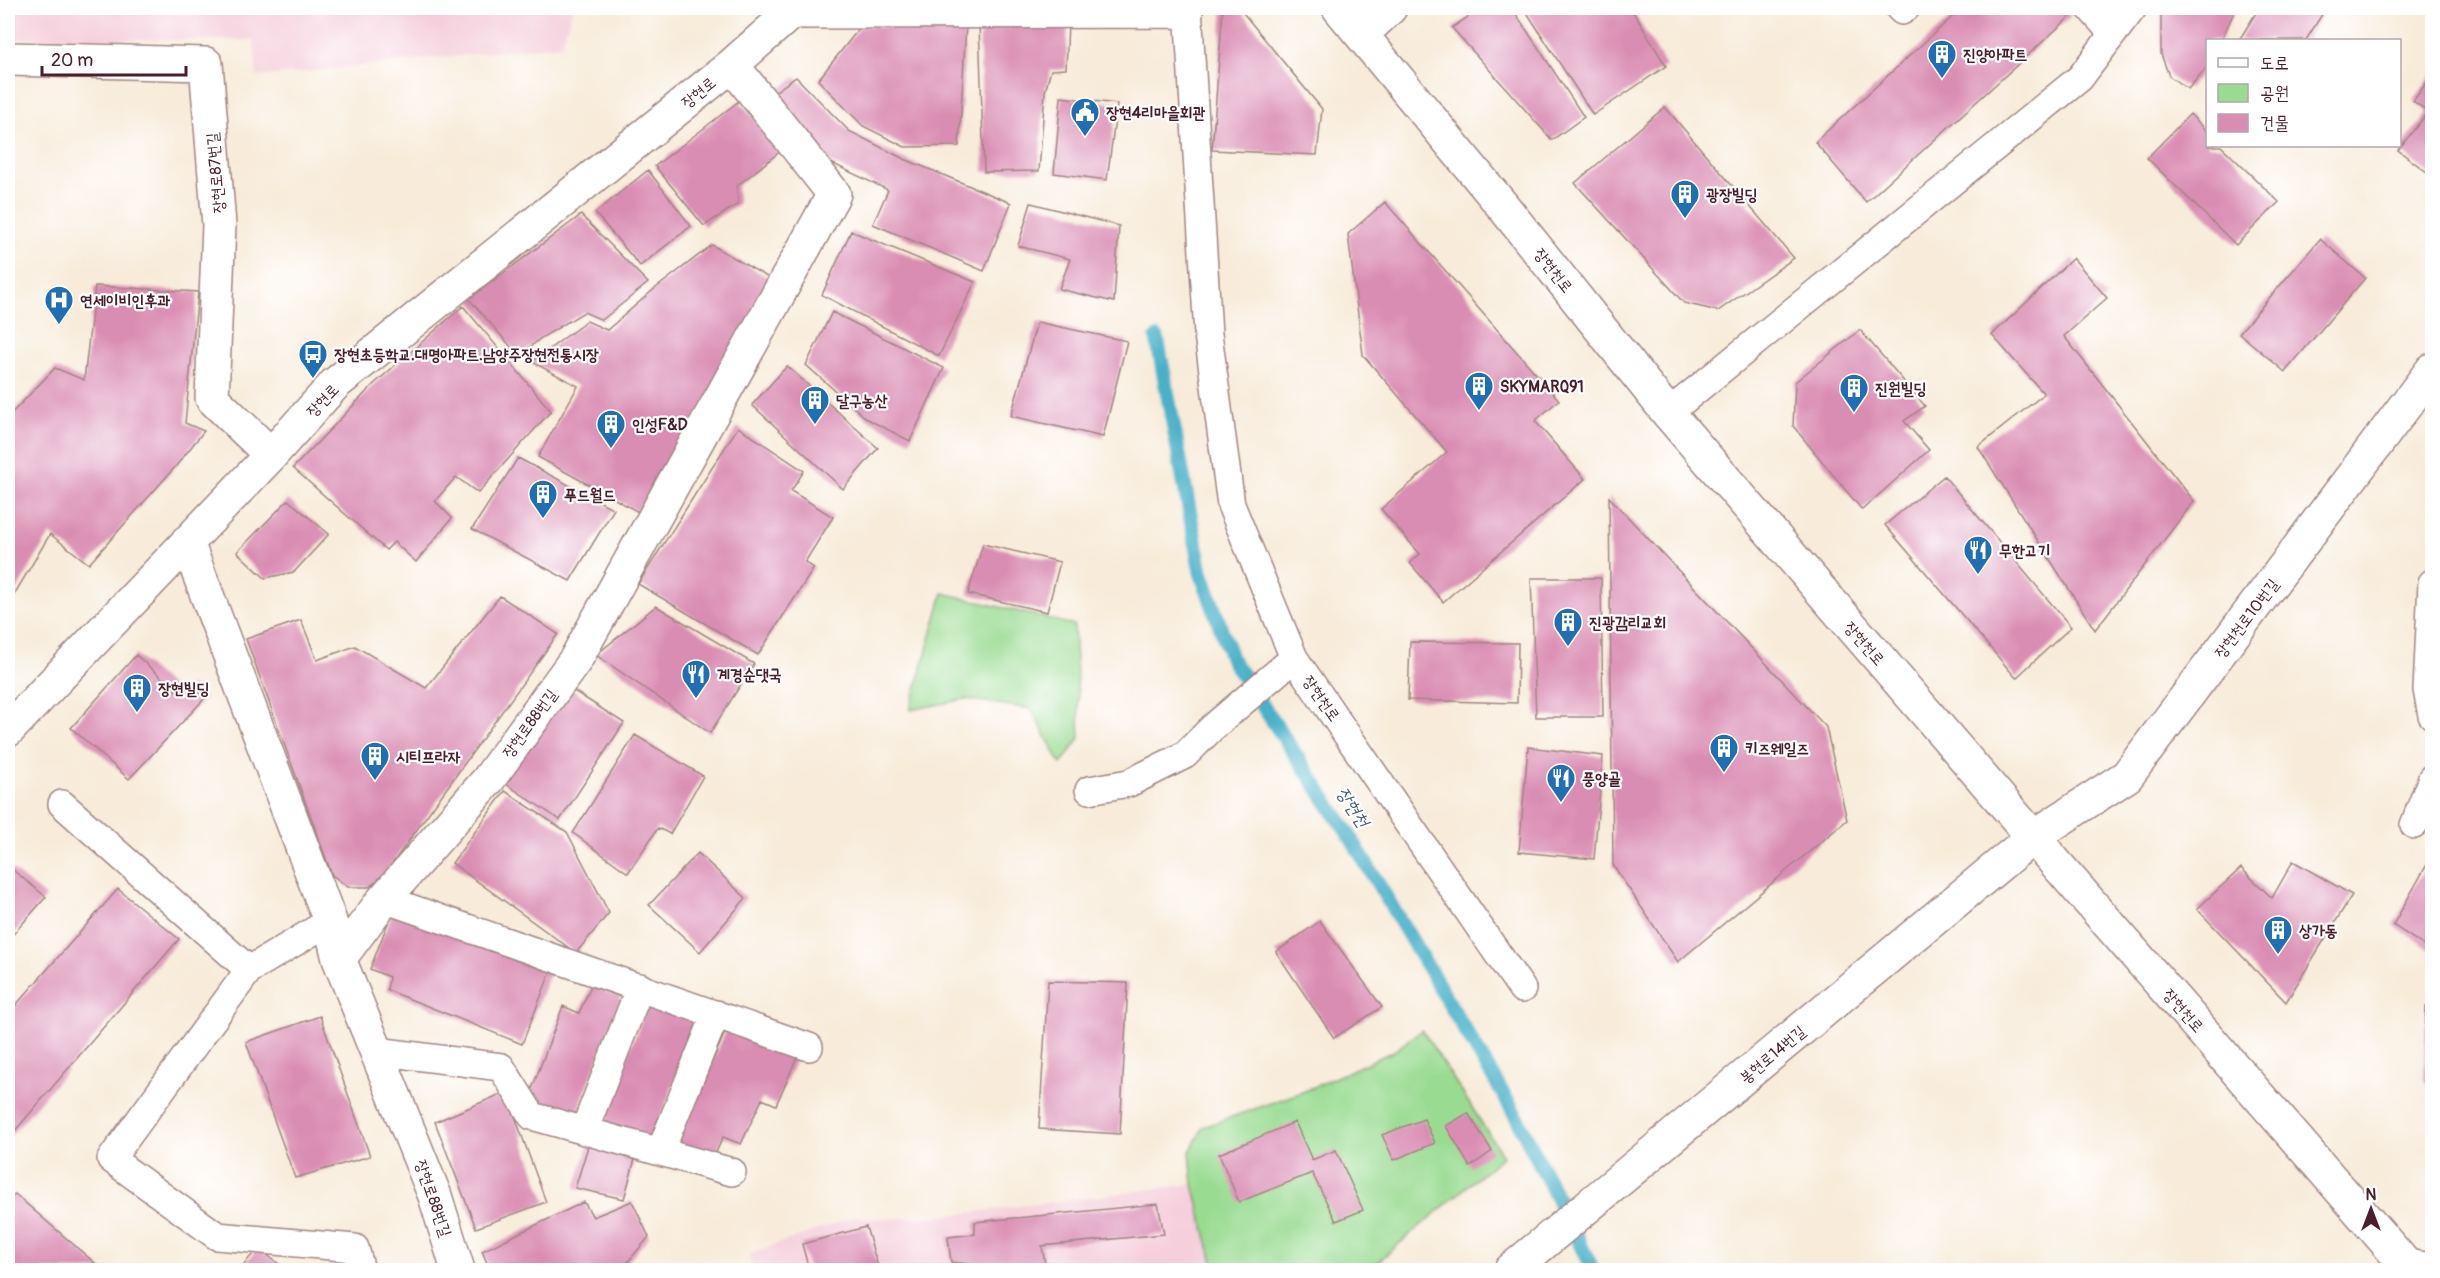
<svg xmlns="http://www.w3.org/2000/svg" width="2440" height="1278" font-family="Pangolin,'Poor Story',sans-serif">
<rect width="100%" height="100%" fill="#fff"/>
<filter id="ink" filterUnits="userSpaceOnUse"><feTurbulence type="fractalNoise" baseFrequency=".0167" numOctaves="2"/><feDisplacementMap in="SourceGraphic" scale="12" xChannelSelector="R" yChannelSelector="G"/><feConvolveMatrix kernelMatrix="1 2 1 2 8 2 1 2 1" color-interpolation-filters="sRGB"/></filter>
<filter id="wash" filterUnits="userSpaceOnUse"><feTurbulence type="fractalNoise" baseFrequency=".008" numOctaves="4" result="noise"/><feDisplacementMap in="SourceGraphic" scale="24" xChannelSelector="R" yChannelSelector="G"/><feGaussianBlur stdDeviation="1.35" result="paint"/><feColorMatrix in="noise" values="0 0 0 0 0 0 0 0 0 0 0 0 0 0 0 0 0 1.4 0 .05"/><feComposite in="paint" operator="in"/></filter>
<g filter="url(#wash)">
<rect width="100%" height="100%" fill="#f8ebd9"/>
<path fill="#f5cfdb" d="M 8,8 L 573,8 L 561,45 L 257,77 L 254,40 L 8,39 Z
M 1193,1184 L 1215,1270 L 752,1270 L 749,1254 L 856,1216 L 868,1219 L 935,1217 Z"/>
<path fill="#9adb92" stroke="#727d5e" stroke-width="1.5" d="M 943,593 L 1074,625 L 1080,738 L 1061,764 L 1031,709 L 966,699 L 910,710 Z
M 1422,1030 L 1503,1156 L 1368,1270 L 1215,1270 L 1193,1184 L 1190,1152 L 1203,1127 L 1305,1091 L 1394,1051 Z"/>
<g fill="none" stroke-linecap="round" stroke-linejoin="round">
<path stroke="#49b0c8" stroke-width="15" d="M 1157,338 L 1201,572 L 1232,660 L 1348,833 L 1515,1114 L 1593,1270"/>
</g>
<g id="blocks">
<path fill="#da8db3" d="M 1223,8 L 1239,8 L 1322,109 L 1317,155 L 1212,150 Z
M 1481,8 L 1512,8 L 1584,117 L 1552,140 L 1452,28 Z
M 1524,8 L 1631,8 L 1666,66 L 1593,115 Z
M 1962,8 L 2062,8 L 2071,16 L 1866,202 L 1815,142 Z
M 2161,8 L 2236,8 L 2221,40 L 2208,40 L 2208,66 L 2188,89 L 2169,76 L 2161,54 Z
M 2259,8 L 2326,8 L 2306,40 L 2239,40 Z
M 979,23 L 1068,23 L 1066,69 L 1051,70 L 1045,92 L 1039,171 L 984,172 Z
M 966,24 L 959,146 L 905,147 L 863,126 L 818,80 L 861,26 Z
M 2432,75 L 2432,176 L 2398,150 L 2428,112 L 2413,101 Z
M 796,77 L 849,131 L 902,158 L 1011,203 L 984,271 L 873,224 L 888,190 L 829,162 L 772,94 Z
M 1061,97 L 1117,104 L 1107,180 L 1054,173 Z
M 739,101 L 782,150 L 737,186 L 738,204 L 704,226 L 655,166 Z
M 1665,107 L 1794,258 L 1718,311 L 1684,303 L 1575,183 Z
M 2190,114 L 2208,132 L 2208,146 L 2221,146 L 2279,202 L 2236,245 L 2147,158 Z
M 648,170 L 691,226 L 640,266 L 595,213 Z
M 1385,202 L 1559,400 L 1535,421 L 1585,479 L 1443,602 L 1410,563 L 1420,554 L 1381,509 L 1447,452 L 1363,355 L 1348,234 Z
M 1031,203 L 1119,226 L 1114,302 L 1059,289 L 1070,259 L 1018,246 Z
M 581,215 L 648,283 L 602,320 L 584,312 L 541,338 L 519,356 L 469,299 Z
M 851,231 L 975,282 L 939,356 L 822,295 Z
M 2320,239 L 2365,278 L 2285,372 L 2239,333 Z
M 712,245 L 774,281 L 642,514 L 538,457 L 578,386 L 532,362 L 587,321 L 607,330 L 652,291 Z
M 2073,258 L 2107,298 L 2064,336 L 2194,501 L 2095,630 L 1978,447 L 2044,394 L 1992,335 Z
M 95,286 L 198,292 L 185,423 L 204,431 L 176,466 L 89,564 L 50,534 L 8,605 L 8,417 L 55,368 L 84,380 Z
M 463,306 L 551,411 L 478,493 L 456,477 L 435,501 L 452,518 L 416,562 L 394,542 L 386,550 L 293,468 L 374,384 Z
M 832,312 L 944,368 L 910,441 L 867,419 L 806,365 Z
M 1037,322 L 1127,341 L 1103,437 L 1011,416 Z
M 1860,330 L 1925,406 L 1904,421 L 1929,450 L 1862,510 L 1793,426 L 1795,382 Z
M 787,366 L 878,448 L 843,489 L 752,405 Z
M 738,427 L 804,471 L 791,491 L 833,517 L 805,562 L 814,568 L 758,655 L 638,584 Z
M 518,458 L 614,509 L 570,581 L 472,529 Z
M 1944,476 L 2071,627 L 2016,678 L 1885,525 Z
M 1609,497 L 1826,727 L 1847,820 L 1678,962 L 1613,865 Z
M 288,500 L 329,534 L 294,572 L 265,578 L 237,552 Z
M 983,544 L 1060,562 L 1047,612 L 968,594 Z
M 1531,578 L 1601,578 L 1603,717 L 1536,717 Z
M 500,596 L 558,634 L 384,875 L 369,887 L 348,887 L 332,875 L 246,639 L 301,620 L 317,660 L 355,646 L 426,688 Z
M 656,606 L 754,664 L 710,733 L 596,655 Z
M 1410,642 L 1518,643 L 1517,703 L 1408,700 Z
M 136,655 L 180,694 L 191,685 L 205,698 L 129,779 L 71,728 Z
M 563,684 L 624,723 L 560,820 L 500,780 Z
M 635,735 L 703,776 L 670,834 L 658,828 L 628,873 L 573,833 Z
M 1528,747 L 1603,756 L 1594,859 L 1519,852 Z
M 505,791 L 567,832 L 609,913 L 576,953 L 452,863 Z
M 698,853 L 746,898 L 700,952 L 649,905 Z
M 2293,861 L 2352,895 L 2286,1002 L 2197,909 L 2241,868 L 2272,898 Z
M 2429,861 L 2432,862 L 2432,951 L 2393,925 Z
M 8,866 L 46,897 L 8,940 Z
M 118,889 L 179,939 L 8,1139 L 8,1014 Z
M 393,910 L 551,971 L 522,1044 L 387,990 L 389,977 L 370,969 Z
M 1320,921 L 1382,1007 L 1334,1038 L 1276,952 Z
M 1048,981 L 1128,983 L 1120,1134 L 1039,1129 Z
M 591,986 L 621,997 L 575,1120 L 527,1102 L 563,1006 L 579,1013 Z
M 648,1005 L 699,1022 L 651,1141 L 599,1123 Z
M 2426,1007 L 2432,1008 L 2432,1082 L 2424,1082 Z
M 320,1016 L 370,1156 L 295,1178 L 246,1042 Z
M 726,1030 L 798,1055 L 776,1105 L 762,1099 L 741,1144 L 723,1137 L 713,1159 L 677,1144 Z
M 506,1092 L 546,1202 L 476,1228 L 435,1122 Z
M 1468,1113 L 1492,1151 L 1470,1167 L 1446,1126 Z
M 1424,1119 L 1435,1143 L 1394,1160 L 1382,1135 Z
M 1295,1122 L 1312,1160 L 1336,1150 L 1363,1210 L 1336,1221 L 1312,1173 L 1239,1202 L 1219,1154 Z
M 590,1140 L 637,1152 L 624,1199 L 575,1188 Z
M 15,1194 L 103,1270 L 8,1270 L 8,1202 Z
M 632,1201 L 649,1237 L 621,1270 L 490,1270 L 482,1251 L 584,1202 L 593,1217 Z
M 1158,1204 L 1164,1234 L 1042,1246 L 1046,1270 L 972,1270 L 970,1264 L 951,1262 L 948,1237 L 975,1234 L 975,1222 Z
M 866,1227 L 879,1270 L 809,1270 L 802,1244 Z
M 258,1248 L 287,1270 L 239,1270 Z"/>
</g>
</g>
<g filter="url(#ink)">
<use href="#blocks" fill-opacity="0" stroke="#a18582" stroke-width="1.5"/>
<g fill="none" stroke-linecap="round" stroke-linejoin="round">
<g stroke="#a18582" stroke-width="30">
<path id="service" d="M 1188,8 L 1208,334 L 1231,505 L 1294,658 L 1522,989
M 1899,8 L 1902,11 L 1906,8
M 789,15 L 1189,14
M 2113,34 L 2133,8
M 1668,413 L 2080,78 L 2113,34 L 2090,8
M 2432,583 L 2427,690 L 2432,715
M 1089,790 L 1129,783 L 1185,755 L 1212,728 L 1294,658
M 62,804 L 249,970 L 330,921
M 2414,825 L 2432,778
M 384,899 L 809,1047
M 249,970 L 111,1159 L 217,1236 L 355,1248 L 361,1270
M 377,1051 L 501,1067 L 532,1116 L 732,1172
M 584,1131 L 640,987
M 660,1152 L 716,1014"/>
</g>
<g stroke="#a18582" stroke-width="36">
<path id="minor" d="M 1339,8 L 1506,210 L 1668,413 L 2033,837 L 2407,1266
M 1362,34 L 1390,8
M 8,59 L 206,64 L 219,225 L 212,398 L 271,455
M 187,542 L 330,921 L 339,959 L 435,1196 L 458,1270
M 8,730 L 271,455 L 335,384 L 732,65 L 796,8
M 339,959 L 384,899 L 488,780 L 576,659 L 834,194 L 732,65
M 1511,1270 L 2033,837 L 2127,776 L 2432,370"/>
</g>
<g stroke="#a18582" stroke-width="36">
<path id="secondary" d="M 2409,1270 L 2407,1266 L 2432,1270"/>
</g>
<use href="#service" stroke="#fff" stroke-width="27"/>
<use href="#minor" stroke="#fff" stroke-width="33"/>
<use href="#secondary" stroke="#fff" stroke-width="33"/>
</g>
</g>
<defs>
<g id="building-pin" transform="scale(1.5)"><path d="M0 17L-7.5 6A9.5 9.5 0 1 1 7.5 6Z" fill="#1f6fb2" stroke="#fff"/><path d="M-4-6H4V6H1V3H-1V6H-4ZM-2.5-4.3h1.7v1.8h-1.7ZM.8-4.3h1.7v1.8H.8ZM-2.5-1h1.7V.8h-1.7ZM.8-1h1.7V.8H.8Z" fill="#fff"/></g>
<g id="civic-pin" transform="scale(1.5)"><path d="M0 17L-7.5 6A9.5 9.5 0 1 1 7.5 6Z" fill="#1f6fb2" stroke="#fff"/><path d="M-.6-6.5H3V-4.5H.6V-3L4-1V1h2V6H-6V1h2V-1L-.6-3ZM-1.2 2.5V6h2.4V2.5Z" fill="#fff"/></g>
<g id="hospital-pin" transform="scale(1.5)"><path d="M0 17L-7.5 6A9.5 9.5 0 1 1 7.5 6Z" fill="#1f6fb2" stroke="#fff"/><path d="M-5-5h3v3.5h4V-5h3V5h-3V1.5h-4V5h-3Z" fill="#fff"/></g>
<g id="bus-pin" transform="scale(1.5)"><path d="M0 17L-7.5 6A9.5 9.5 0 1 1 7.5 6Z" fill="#1f6fb2" stroke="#fff"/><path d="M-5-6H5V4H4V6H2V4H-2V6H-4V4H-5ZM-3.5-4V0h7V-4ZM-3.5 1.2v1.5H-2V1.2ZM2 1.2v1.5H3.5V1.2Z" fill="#fff"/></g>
<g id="restaurant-pin" transform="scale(1.5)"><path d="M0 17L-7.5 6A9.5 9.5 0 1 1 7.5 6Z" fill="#1f6fb2" stroke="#fff"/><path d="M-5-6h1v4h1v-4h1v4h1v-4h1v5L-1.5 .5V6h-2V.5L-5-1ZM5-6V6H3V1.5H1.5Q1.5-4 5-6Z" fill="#fff"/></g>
</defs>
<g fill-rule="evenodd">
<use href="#building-pin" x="1942" y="54"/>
<use href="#civic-pin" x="1085" y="112"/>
<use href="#building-pin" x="1685" y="194"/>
<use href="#hospital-pin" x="59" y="300"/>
<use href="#bus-pin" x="313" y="354"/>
<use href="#building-pin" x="1479" y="386"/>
<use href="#building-pin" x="1854" y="388"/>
<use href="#building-pin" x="815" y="400"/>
<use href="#building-pin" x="611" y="424"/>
<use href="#building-pin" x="543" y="494"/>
<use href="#restaurant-pin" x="1978" y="550"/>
<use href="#building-pin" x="1568" y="622"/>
<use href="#restaurant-pin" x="696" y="674"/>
<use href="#building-pin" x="137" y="688"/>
<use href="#building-pin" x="1724" y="748"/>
<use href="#building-pin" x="375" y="756"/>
<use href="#restaurant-pin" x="1561" y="778"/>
<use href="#building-pin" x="2278" y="930"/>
</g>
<g text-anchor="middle" stroke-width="4.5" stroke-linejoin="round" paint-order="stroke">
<g font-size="16" font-weight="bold" fill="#4a1f2b" stroke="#fff" text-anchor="start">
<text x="1963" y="60">진양아파트</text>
<text x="1106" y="118">장현4리마을회관</text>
<text x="1706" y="200">광장빌딩</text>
<text x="80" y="306">연세이비인후과</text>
<text x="334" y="360">장현초등학교.대명아파트.남양주장현전통시장</text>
<text x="1500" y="392">SKYMARQ91</text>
<text x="1875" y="394">진원빌딩</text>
<text x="836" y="406">달구농산</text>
<text x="632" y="430">인성F&amp;D</text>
<text x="564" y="500">푸드월드</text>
<text x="1999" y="556">무한고기</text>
<text x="1589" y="628">진광감리교회</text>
<text x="717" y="680">계경순댓국</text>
<text x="158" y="694">장현빌딩</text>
<text x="1745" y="754">키즈웨일즈</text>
<text x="396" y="762">시티프라자</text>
<text x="1582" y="784">풍양골</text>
<text x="2299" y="936">상가동</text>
</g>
<g font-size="16" fill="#4a1f2b" stroke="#fff">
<text transform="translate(698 92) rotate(-39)" y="6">장현로</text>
<text transform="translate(215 173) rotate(-95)" y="6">장현로87번길</text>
<text transform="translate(1554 270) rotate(52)" y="6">장현천로</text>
<text transform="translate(322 400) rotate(-46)" y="6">장현로</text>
<text transform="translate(2246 618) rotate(-53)" y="6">장현천로10번길</text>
<text transform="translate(1865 643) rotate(49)" y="6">장현천로</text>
<text transform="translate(1322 698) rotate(55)" y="6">장현천로</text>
<text transform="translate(529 723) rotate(-54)" y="6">장현로88번길</text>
<text transform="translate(2184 1010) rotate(49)" y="6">장현천로</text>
<text transform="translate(1772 1054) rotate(-40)" y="6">봉현로14번길</text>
<text transform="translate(434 1198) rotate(71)" y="6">장현로88번길</text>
</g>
<g font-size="18" font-style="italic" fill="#4a6072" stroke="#fff">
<text transform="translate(1353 807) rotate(57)" y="6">장현천</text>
</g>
</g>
<rect width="2440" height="1278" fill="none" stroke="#fff" stroke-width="30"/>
<rect x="2206" y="39" width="195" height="108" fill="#ffffff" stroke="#b7a5aa" stroke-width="1.5"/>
<rect x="2218" y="58" width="30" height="9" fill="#ffffff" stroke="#b7a5aa" stroke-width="1.5"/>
<text x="2260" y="69" font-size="18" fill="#4a1f2b">도로</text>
<rect x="2218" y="84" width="30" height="18" fill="#9adb92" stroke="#b7a5aa" stroke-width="1.5"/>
<text x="2260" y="99" font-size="18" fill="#4a1f2b">공원</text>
<rect x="2218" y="114" width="30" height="18" fill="#da8db3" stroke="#b7a5aa" stroke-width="1.5"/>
<text x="2260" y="129" font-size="18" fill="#4a1f2b">건물</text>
<g transform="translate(2371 1209)" stroke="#ffffff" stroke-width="4.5" paint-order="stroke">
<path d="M0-4.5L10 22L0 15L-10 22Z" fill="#4a1f2b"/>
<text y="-9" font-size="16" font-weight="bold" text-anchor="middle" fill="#4a1f2b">N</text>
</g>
<path d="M42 66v9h144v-9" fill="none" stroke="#4a1f2b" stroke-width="3"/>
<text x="51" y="66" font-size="18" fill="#4a1f2b" stroke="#ffffff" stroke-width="4.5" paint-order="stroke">20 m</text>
</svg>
